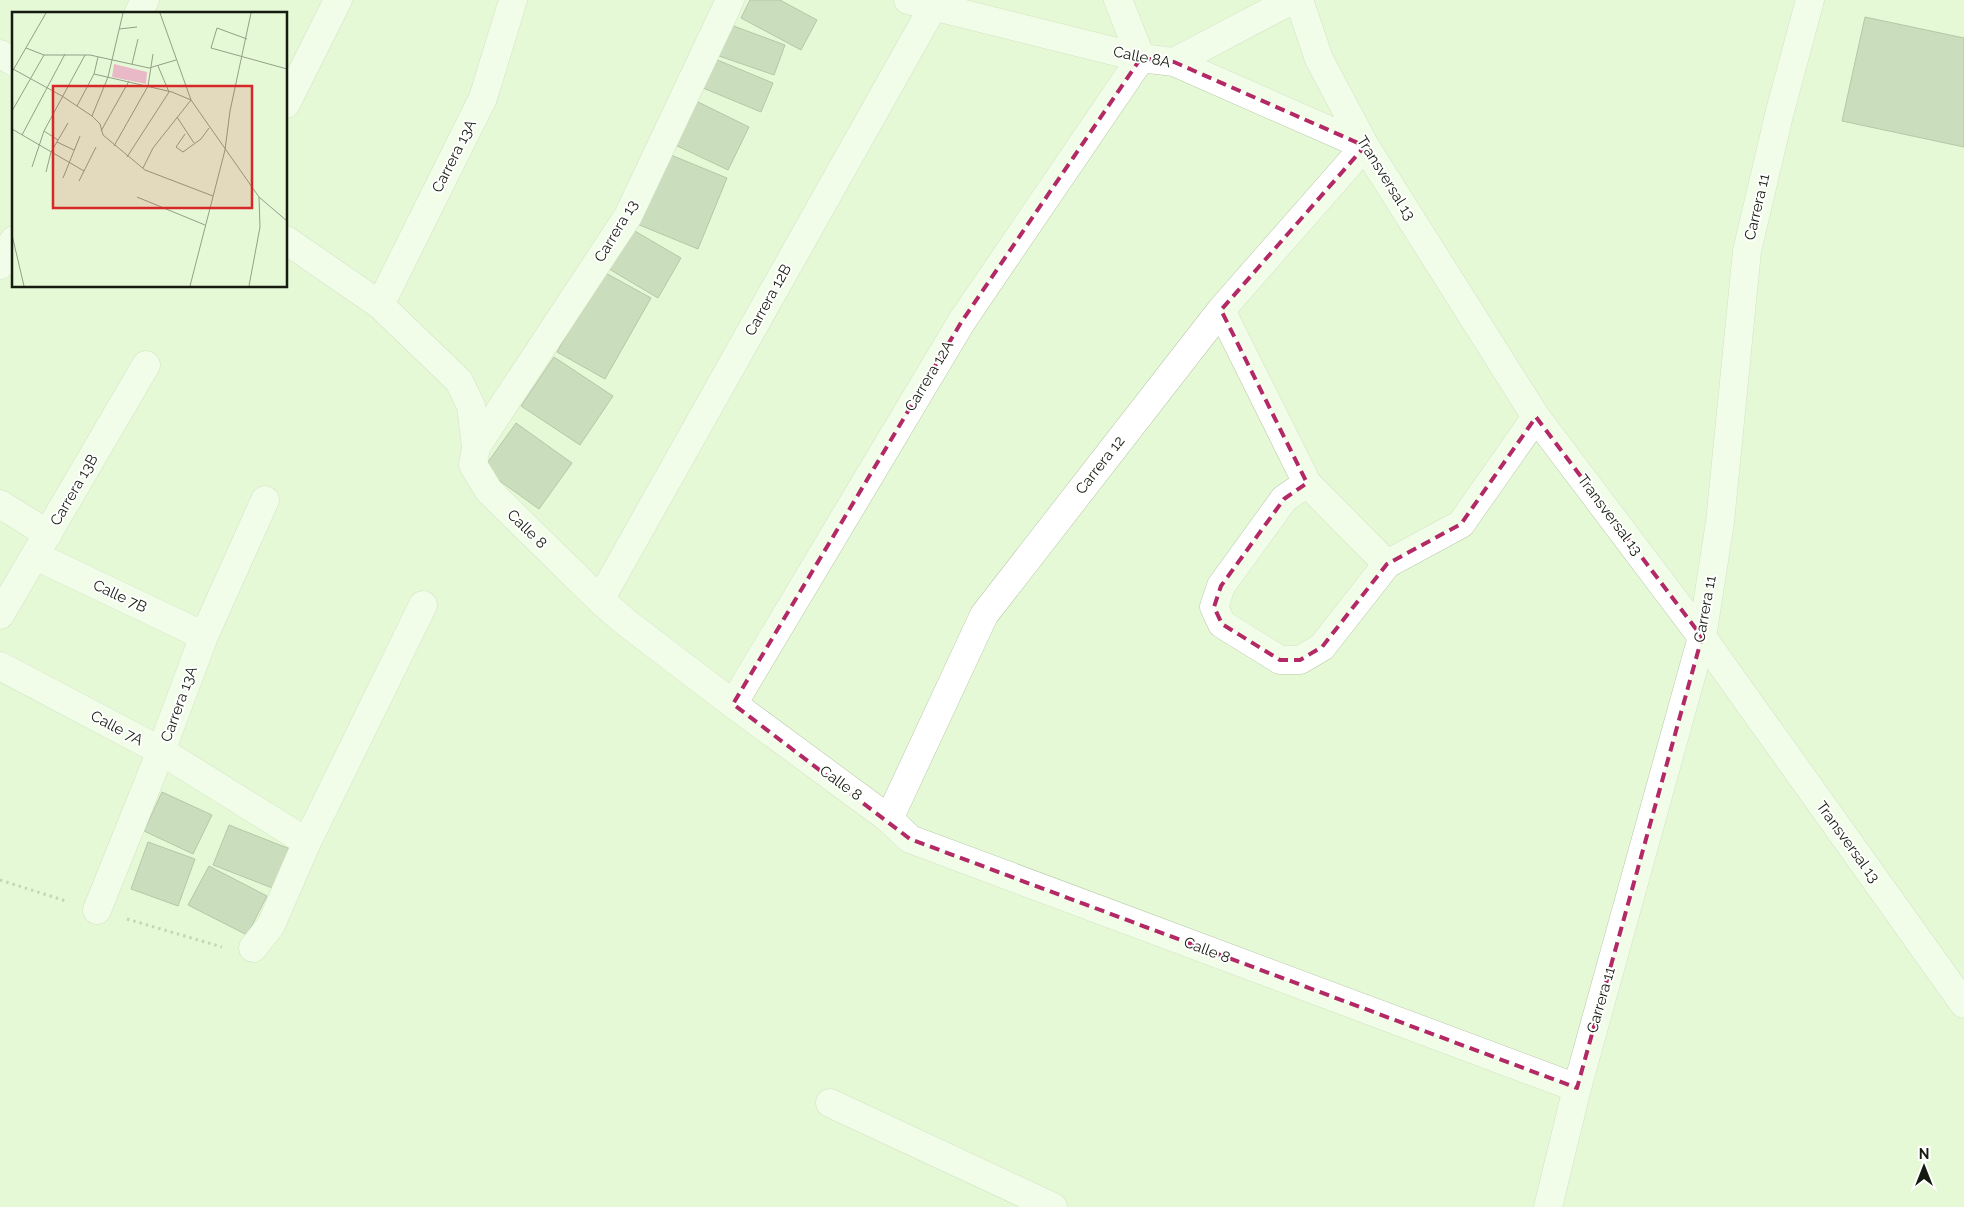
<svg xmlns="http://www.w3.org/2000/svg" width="1964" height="1207" font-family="Raleway,sans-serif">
<rect width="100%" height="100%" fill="#e6f9d7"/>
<path fill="#a9ba9b" stroke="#7a8a6c" d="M 750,0 L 780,0 L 817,20 L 801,50 L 741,18 Z
M 1865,17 L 1964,38 L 1964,147 L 1842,121 Z
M 731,25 L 785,45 L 774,75 L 719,56 Z
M 715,59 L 773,83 L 761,112 L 703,88 Z
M 692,99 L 749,127 L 728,170 L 671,143 Z
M 666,153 L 727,178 L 698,249 L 637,224 Z
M 628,227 L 681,258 L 658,298 L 604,266 Z
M 602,271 L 651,298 L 605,379 L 557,352 Z
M 554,357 L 613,396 L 580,445 L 521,406 Z
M 516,423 L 572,463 L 539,509 L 483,469 Z
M 162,792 L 212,815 L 193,854 L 144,831 Z
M 229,825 L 290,849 L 275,889 L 213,865 Z
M 148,842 L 195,859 L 178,906 L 131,889 Z
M 209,866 L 267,896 L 247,935 L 188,905 Z"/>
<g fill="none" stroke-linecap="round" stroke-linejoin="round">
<g stroke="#b7c9a9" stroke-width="29">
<path id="minor" d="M 1299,0 L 1319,59 L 1365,146 L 1536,417 L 1702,637 L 1964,1004
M 138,14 L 145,0
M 0,54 L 14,62
M 1174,62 L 1292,0
M 286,104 L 338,0
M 286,240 L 380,305 L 459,381 L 471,406 L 476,447 L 473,465 L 489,491 L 600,600 L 628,624 L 733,704 L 889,819 L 910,839 L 1577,1088
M 0,265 L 14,240
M 380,305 L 483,98 L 513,0
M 1221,310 L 1307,483 L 1387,564
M 476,447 L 628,216 L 730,0
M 1307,483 L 1284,499 L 1221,586 L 1214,607 L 1222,624 L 1280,660 L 1300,660 L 1322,647 L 1387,564 L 1461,524 L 1536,417
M 0,504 L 48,534
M 36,556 L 204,636
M 600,600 L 933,7 L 933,0
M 0,615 L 146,365
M 0,666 L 161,751 L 307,842
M 733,704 L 962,321 L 1141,58 L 1118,0
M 889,819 L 984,615 L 1221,310 L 1365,146 L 1174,62 L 1141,58 L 908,0
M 97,910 L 161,751 L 204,636 L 265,500
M 253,948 L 271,925 L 307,842 L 423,605
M 830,1103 L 1053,1207
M 1548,1207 L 1577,1088 L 1702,637 L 1720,522 L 1747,251 L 1780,111 L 1810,0"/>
</g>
<path stroke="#9dab91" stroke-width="3" stroke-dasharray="2.5 4" stroke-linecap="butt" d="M 0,880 L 66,901
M 127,919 L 222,947"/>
<use href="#minor" stroke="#fff" stroke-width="28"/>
</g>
<path d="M0 0H1964V1207H0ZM 1141,58 L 1174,62 L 1365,146 L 1221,310 L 1307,483 L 1284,499 L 1221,586 L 1214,607 L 1222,624 L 1280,660 L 1300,660 L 1322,647 L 1387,564 L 1461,524 L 1536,417 L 1702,637 L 1577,1088 L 910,839 L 733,704 L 962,321 Z" fill="#e6f9d7" fill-opacity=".55" fill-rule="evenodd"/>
<path fill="none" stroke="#b32966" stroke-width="4" stroke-dasharray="10 6" stroke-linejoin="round" d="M 1141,58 L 1174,62 L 1365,146 L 1221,310 L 1307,483 L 1284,499 L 1221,586 L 1214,607 L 1222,624 L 1280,660 L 1300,660 L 1322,647 L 1387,564 L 1461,524 L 1536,417 L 1702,637 L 1577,1088 L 910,839 L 733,704 L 962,321 Z"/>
<g text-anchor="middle" stroke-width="4" stroke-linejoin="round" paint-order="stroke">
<g font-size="15" fill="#151b0f" stroke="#fff">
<text transform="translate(1142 57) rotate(11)" y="5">Calle 8A</text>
<text transform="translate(454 156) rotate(-63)" y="5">Carrera 13A</text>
<text transform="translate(1386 178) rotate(58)" y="5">Transversal 13</text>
<text transform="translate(1757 207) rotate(-77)" y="5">Carrera 11</text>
<text transform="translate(616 231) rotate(-59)" y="5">Carrera 13</text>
<text transform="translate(768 300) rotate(-61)" y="5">Carrera 12B</text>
<text transform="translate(929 376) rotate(-59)" y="5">Carrera 12A</text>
<text transform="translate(1100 465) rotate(-52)" y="5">Carrera 12</text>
<text transform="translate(74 490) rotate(-60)" y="5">Carrera 13B</text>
<text transform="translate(1610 515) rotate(53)" y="5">Transversal 13</text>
<text transform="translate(527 529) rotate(44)" y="5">Calle 8</text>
<text transform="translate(120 596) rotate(25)" y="5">Calle 7B</text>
<text transform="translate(1705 609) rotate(-80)" y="5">Carrera 11</text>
<text transform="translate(179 704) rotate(-70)" y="5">Carrera 13A</text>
<text transform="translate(117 728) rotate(28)" y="5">Calle 7A</text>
<text transform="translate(841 783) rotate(36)" y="5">Calle 8</text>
<text transform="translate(1848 842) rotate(54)" y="5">Transversal 13</text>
<text transform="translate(1207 950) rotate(21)" y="5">Calle 8</text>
<text transform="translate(1601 1000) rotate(-74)" y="5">Carrera 11</text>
</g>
</g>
<g transform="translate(12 12)">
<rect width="275" height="275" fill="#e6f9d7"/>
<path d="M 102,52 L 135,60 L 134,72 L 100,65 Z" fill="#e9b9c7"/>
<path fill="none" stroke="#92a087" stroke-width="1" d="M 148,1 L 179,88 L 247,185 L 275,209M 107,17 L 125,15M 235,27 L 205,16 L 199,36 L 275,57M 14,36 L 32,43 L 78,43 L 137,56 L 164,48M 120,52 L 126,27M 1,57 L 50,84 L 80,104 L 88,112 L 91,123 L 133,158 L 201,184M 0,60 L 34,1M 82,62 L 160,80 L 179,88 L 141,136 L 131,156M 65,94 L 82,62 L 86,45M 0,99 L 32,43M 80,104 L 96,65 L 111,1M 165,105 L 182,131M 0,117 L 72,159M 32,119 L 46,128M 89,119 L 117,69M 173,122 L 164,135 L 171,140 L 189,127 L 197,116M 10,123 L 53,42M 45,130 L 62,138M 102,134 L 136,74 L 141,42M 115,145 L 157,80 L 146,54M 20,155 L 32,119 L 73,43M 34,160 L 39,140 L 56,111M 51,166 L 68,124M 67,169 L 84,135M 125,185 L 193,213M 0,223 L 12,274M 178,274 L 213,138 L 218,99 L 239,1M 237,274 L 248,215 L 247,185"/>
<path fill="#d62828" fill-opacity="0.15" stroke="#d62828" stroke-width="2.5" d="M 41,74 L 240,74 L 240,196 L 41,196 Z"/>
<rect width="275" height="275" fill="none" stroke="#151b0f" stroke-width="2.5"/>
</g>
<g transform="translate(1924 1167)" stroke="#ffffff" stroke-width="4" paint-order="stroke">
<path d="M0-4L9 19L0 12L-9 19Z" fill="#151b0f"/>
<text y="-8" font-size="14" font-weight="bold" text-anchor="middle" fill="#151b0f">N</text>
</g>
</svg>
